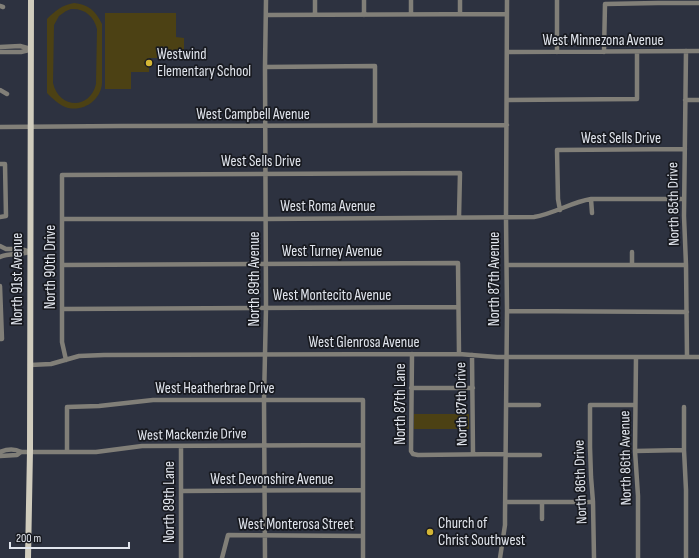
<svg xmlns="http://www.w3.org/2000/svg" width="699" height="558" font-family="'Sofia Sans Condensed',sans-serif">
<rect width="100%" height="100%" fill="#2d3240"/>
<path fill="#4c4114" fill-rule="evenodd" d="M 74,3 C 88,4 96,11 102,24 L 102,83 C 101,101 82,113 65,107 C 58,104 52,98 47,93 L 47,19 C 55,11 62,5 74,3 ZM 71,9 C 84,8 94,16 97,29 L 96,84 C 90,110 59,109 53,83 L 54,25 L 59,16 L 66,11 Z
M 105,13 L 176,13 L 176,37 L 184,38 L 184,58 L 149,58 L 149,72 L 131,72 L 131,89 L 105,89 Z
M 414,414 L 469,414 L 469,429 L 414,429 Z"/>
<g fill="none" stroke-linecap="round" stroke-linejoin="round">
<path stroke="#817f78" stroke-width="4.5" d="M 315,0 L 315,15
M 364,0 L 364,15
M 411,0 L 411,14
M 557,0 L 557,52
M 0,6 L 3,7
M 460,14 L 460,0
M 267,15 L 507,14
M 0,47 L 20,46 L 31,49
M 686,51 L 684,216 L 686,265 L 687,357
M 0,52 L 21,52 L 29,50
M 507,52 L 699,51
M 604,52 L 605,4 L 658,3 L 699,3
M 265,67 L 375,66 L 375,125
M 0,90 L 7,94
M 507,100 L 637,99 L 637,52
M 685,100 L 699,100
M 0,127 L 121,126 L 507,125
M 0,164 L 5,164 L 6,216 L 0,217
M 591,199 L 592,213
M 560,210 L 558,199 L 557,150 L 685,149
M 62,219 L 266,219 L 534,217 C 554,214 571,202 591,199 L 684,199
M 0,246 L 6,249 L 21,249 L 30,252
M 632,252 L 632,265
M 0,257 C 9,253 19,255 29,252
M 62,265 L 458,263 L 459,354
M 507,265 L 686,265
M 0,286 L 2,339 L 0,339
M 62,309 L 458,307
M 507,311 L 687,312
M 412,354 L 411,451 L 413,454 L 418,455 L 505,454
M 472,355 L 473,454
M 636,357 L 635,451 L 638,496 L 638,558
M 66,360 L 62,342 L 62,175 L 460,173 L 459,217
M 30,365 L 51,364 L 79,356 L 104,355 L 459,354 L 497,357 L 699,357
M 411,388 L 473,388
M 506,405 L 539,405
M 684,407 L 684,450 L 686,490 L 686,558
M 181,446 L 181,558
M 635,451 L 684,450
M 0,452 C 7,449 14,448 21,452 L 96,452 L 142,446 L 363,445
M 67,452 L 67,407 L 99,406 L 153,400 L 363,400 L 363,558
M 505,455 L 540,455
M 0,456 L 17,455 L 21,452
M 182,491 L 363,490
M 505,502 L 593,502
M 542,519 L 542,502
M 222,558 L 228,535 L 363,536
M 265,558 L 264,400 L 266,308 L 265,67 L 266,0
M 500,558 L 505,525 L 505,516 L 507,311 L 506,218 L 507,0
M 594,558 L 593,502 L 591,477 L 590,447 L 590,405 L 635,405"/>
<path stroke="#d0ccbd" stroke-width="6" d="M 28,558 L 30,451 L 31,0"/>
</g>
<g fill="#d4b635" stroke="#181a20" stroke-width="1.5">
<circle cx="149" cy="63" r="4"/>
<circle cx="430" cy="532" r="4"/>
</g>
<g text-anchor="middle" stroke-width="3.5" stroke-linejoin="round" paint-order="stroke">
<g font-size="15" fill="#e1e5ed" stroke="#181a20">
<text x="603" y="45">West Minnezona Avenue</text>
<text x="253" y="119">West Campbell Avenue</text>
<text x="621" y="143">West Sells Drive</text>
<text x="261" y="166">West Sells Drive</text>
<text transform="translate(673 204) rotate(-91)" y="5">North 85th Drive</text>
<text x="328" y="211">West Roma Avenue</text>
<text x="332" y="256">West Turney Avenue</text>
<text transform="translate(50 267) rotate(-90)" y="5">North 90th Drive</text>
<text transform="translate(17 279) rotate(-90)" y="5">North 91st Avenue</text>
<text transform="translate(254 279) rotate(-90)" y="5">North 89th Avenue</text>
<text transform="translate(494 279) rotate(-90)" y="5">North 87th Avenue</text>
<text x="332" y="300">West Montecito Avenue</text>
<text x="364" y="347">West Glenrosa Avenue</text>
<text x="215" y="393">West Heatherbrae Drive</text>
<text transform="translate(400 404) rotate(-90)" y="5">North 87th Lane</text>
<text transform="translate(461 404) rotate(-91)" y="5">North 87th Drive</text>
<text transform="translate(192 434) rotate(-1)" y="5">West Mackenzie Drive</text>
<text transform="translate(625 458) rotate(-91)" y="5">North 86th Avenue</text>
<text x="272" y="484">West Devonshire Avenue</text>
<text transform="translate(580 482) rotate(-92)" y="5">North 86th Drive</text>
<text transform="translate(169 502) rotate(-90)" y="5">North 89th Lane</text>
<text x="296" y="529">West Monterosa Street</text>
</g>
<g font-size="15" fill="#e1e5ed" stroke="#181a20" text-anchor="start">
<text x="157" y="59">Westwind<tspan x="157" dy="17">Elementary School</tspan></text>
<text x="438" y="528">Church of<tspan x="438" dy="17">Christ Southwest</tspan></text>
</g>
</g>
<path d="M10 542v6h119v-6" fill="none" stroke="#e1e5ed" stroke-width="2"/>
<text x="16" y="542" font-size="12" fill="#e1e5ed" stroke="#181a20" stroke-width="3" paint-order="stroke">200 m</text>
</svg>
